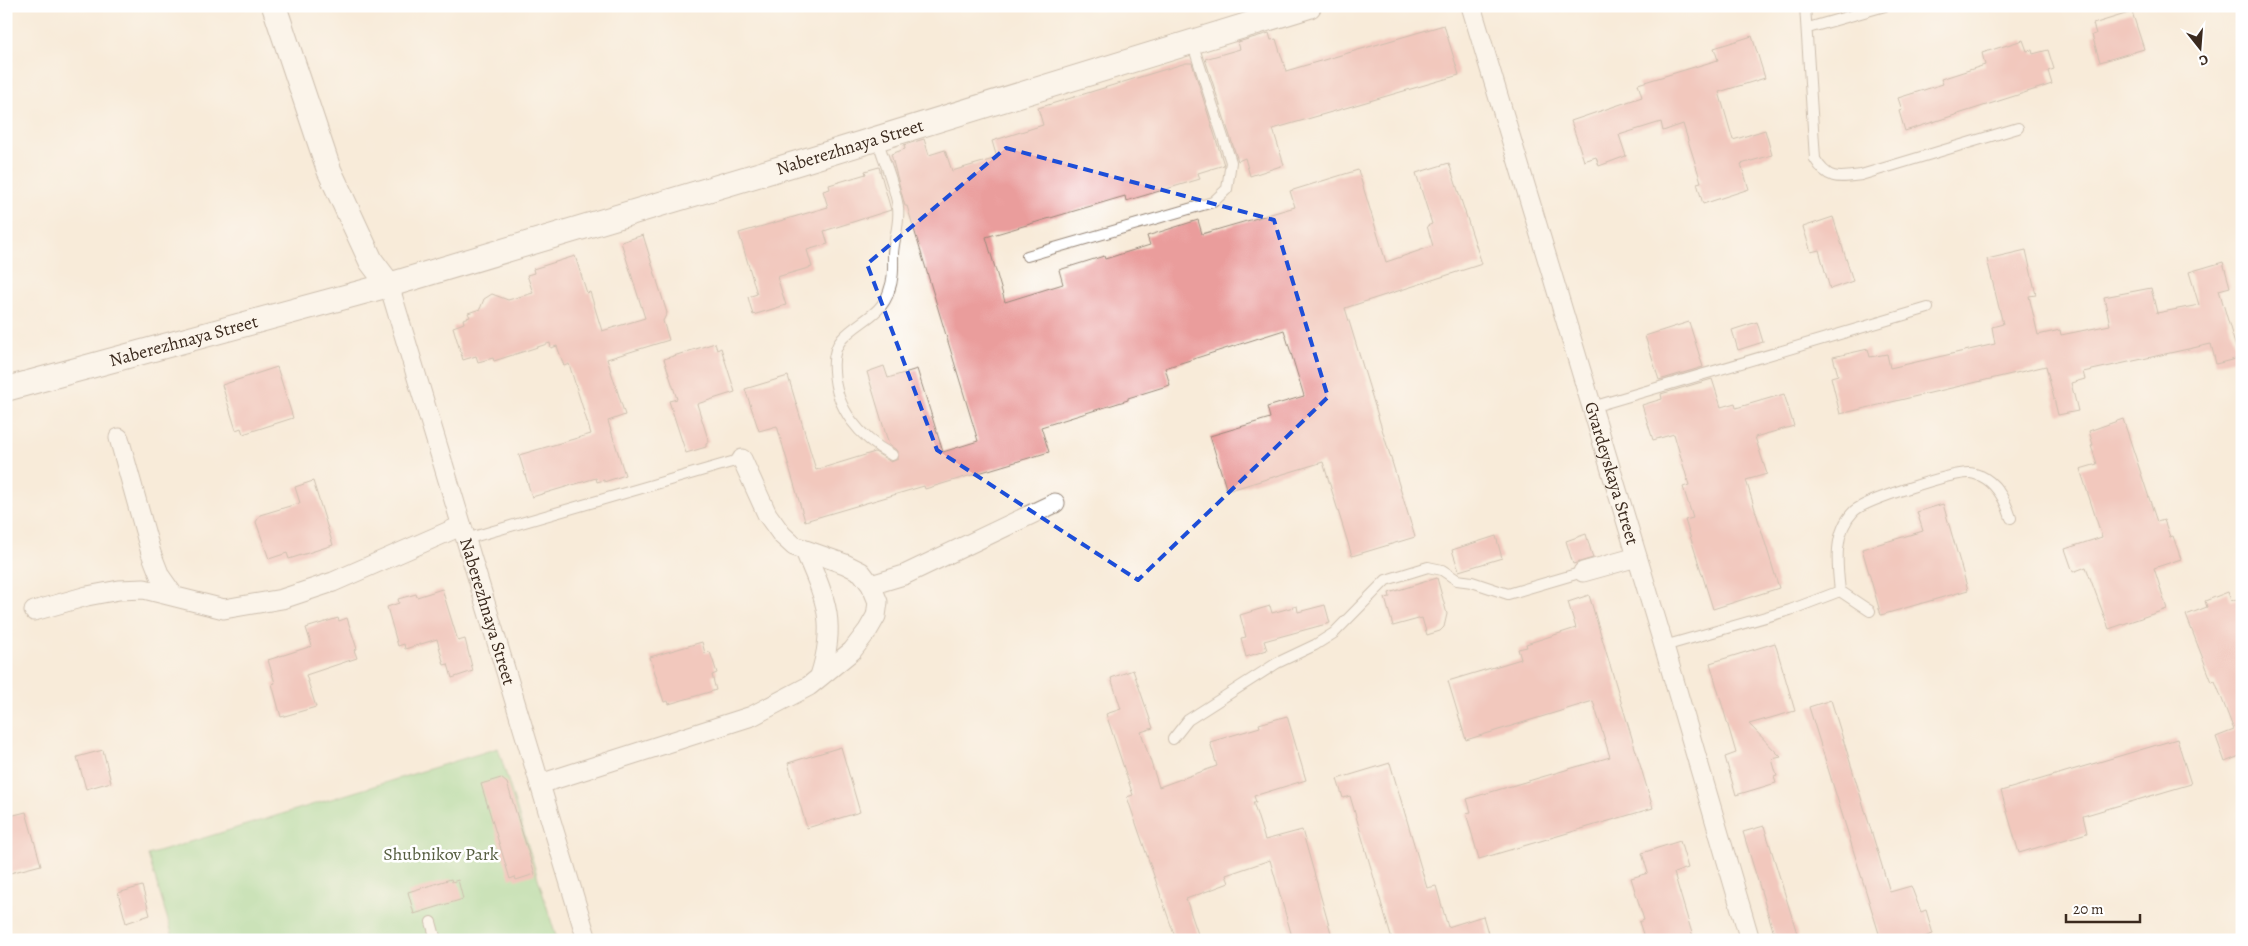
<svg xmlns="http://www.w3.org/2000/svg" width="2248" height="946" font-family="Alegreya,serif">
<rect width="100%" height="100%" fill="#fff"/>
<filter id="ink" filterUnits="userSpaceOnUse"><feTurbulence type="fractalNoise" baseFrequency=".02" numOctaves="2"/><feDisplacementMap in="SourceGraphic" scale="10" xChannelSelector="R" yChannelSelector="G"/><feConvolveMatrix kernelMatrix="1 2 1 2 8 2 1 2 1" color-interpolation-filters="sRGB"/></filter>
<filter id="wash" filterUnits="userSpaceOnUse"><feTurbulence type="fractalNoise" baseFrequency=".0096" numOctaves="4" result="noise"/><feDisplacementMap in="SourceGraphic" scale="20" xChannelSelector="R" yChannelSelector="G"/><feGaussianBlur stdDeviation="1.12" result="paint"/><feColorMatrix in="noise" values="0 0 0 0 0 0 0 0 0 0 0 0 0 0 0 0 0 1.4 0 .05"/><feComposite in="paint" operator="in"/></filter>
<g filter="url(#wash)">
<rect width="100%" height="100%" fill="#f8ebd9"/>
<path fill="#94d891" stroke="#688158" d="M 498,748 L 557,940 L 174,940 L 148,855 Z"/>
<g id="blocks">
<path fill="#ea9d9c" d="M 2132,12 L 2144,49 L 2100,62 L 2092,35 L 2096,34 L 2093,24 Z
M 1444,25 L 1459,75 L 1273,129 L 1284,165 L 1250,176 L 1245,158 L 1238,161 L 1205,59 L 1240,49 L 1238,42 L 1269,33 L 1271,40 L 1276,39 L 1286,71 Z
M 1752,36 L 1765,78 L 1719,92 L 1733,140 L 1765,130 L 1772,155 L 1741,164 L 1749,189 L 1703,204 L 1697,183 L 1701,182 L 1683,124 L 1663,131 L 1661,122 L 1619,135 L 1626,156 L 1599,166 L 1596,157 L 1584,161 L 1571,121 L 1642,97 L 1638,84 L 1718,60 L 1714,48 Z
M 2023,40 L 2027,51 L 2032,50 L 2033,54 L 2048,50 L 2054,69 L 2048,71 L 2052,84 L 1905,131 L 1899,111 L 1902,110 L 1898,98 L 1943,84 L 1941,79 L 1985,65 L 1982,53 Z
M 1186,63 L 1192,63 L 1224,165 L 1198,173 L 1200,179 L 1126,201 L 1125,196 L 986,237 L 1005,302 L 1063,284 L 1059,270 L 1104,256 L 1105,259 L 1150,245 L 1147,236 L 1198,220 L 1202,234 L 1295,207 L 1290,191 L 1358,170 L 1386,262 L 1433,246 L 1427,226 L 1432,224 L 1416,173 L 1449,163 L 1482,264 L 1345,308 L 1415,537 L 1352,556 L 1323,462 L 1227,491 L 1210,436 L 1270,418 L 1267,407 L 1304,396 L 1284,330 L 1165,368 L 1170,385 L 1128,398 L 1128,400 L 1041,427 L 1049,452 L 925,489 L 924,486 L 805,521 L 777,426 L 759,431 L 745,389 L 788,376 L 816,470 L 875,452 L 891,462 L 898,459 L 898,451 L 889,445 L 867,372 L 884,366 L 888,378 L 917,369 L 943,452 L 978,441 L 907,206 L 905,206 L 891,154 L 905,149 L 904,145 L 924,139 L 929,155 L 945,150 L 952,171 L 997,158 L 992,141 L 1043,125 L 1038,108 Z
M 879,167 L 891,210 L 824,231 L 828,244 L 807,250 L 812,267 L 777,277 L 786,305 L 753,315 L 748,297 L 757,294 L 739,233 L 828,207 L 823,191 L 830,189 L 829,185 L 866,174 L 865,171 Z
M 1833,217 L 1853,281 L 1830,289 L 1819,250 L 1811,252 L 1803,227 Z
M 643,235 L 667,313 L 663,321 L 669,340 L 607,359 L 625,415 L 608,421 L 625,475 L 604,482 L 604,480 L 597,482 L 596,478 L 532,497 L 519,455 L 591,434 L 569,364 L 564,366 L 557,346 L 551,348 L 550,343 L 494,361 L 493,358 L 478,362 L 476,356 L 463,360 L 453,327 L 464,323 L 463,319 L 470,317 L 468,313 L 480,309 L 484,299 L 492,294 L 508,300 L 533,293 L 527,275 L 534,273 L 533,269 L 575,256 L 587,293 L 590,292 L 602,331 L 645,318 L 621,242 Z
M 2026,250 L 2036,295 L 2029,296 L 2038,335 L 2060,330 L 2061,335 L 2110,325 L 2104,297 L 2151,288 L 2157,313 L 2199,305 L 2189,272 L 2223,262 L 2230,287 L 2219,290 L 2239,358 L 2216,364 L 2211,344 L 2083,372 L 2085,379 L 2071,383 L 2078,411 L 2058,415 L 2046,366 L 1840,414 L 1831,377 L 1838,375 L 1833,357 L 1868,349 L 1870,357 L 1887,354 L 1890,368 L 1995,344 L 1992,327 L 2003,324 L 1987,259 Z
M 1689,322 L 1703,367 L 1659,380 L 1645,336 Z
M 1757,322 L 1763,342 L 1738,350 L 1732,330 Z
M 715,343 L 717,350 L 721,348 L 735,392 L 697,404 L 709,442 L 706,444 L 706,447 L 686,453 L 669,401 L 677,399 L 664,359 Z
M 277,367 L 293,418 L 243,434 L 241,428 L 236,430 L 222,385 Z
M 1712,379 L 1721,407 L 1735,403 L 1736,408 L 1784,394 L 1794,426 L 1755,437 L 1767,474 L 1746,480 L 1779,588 L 1713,609 L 1685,520 L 1693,518 L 1683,487 L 1689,485 L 1674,434 L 1653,440 L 1642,405 L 1662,399 L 1661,394 Z
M 2123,419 L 2157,522 L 2164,520 L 2170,537 L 2173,536 L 2181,559 L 2154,568 L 2167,609 L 2109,629 L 2086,567 L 2073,572 L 2065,549 L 2102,537 L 2080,469 L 2097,464 L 2091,446 L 2093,445 L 2089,431 Z
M 313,481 L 333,545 L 289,559 L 287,553 L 269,559 L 256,522 L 260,515 L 300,503 L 295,487 Z
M 1943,504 L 1968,590 L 1881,615 L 1862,549 L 1923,531 L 1917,512 Z
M 1586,534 L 1593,558 L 1573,564 L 1566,541 Z
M 1496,536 L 1502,558 L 1459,571 L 1452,550 Z
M 1437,578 L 1447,614 L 1444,627 L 1440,631 L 1427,635 L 1422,618 L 1393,626 L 1385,598 L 1390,597 L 1389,593 Z
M 442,589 L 458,641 L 465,639 L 473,671 L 452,678 L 448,664 L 444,665 L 437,639 L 405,649 L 404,644 L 398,646 L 387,607 L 399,603 L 398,599 L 416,594 L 417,597 Z
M 2228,592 L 2231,601 L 2242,597 L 2242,755 L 2225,762 L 2216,737 L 2234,730 L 2215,681 L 2212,682 L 2186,615 L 2207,607 L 2205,601 Z
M 1589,595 L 1653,808 L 1479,859 L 1466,813 L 1471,812 L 1467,799 L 1610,757 L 1593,701 L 1466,740 L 1448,681 L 1521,659 L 1518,649 L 1527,647 L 1526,644 L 1576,628 L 1568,602 Z
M 1325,605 L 1330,623 L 1264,641 L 1267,650 L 1246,657 L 1241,638 L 1246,637 L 1240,615 L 1270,606 L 1272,613 L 1297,606 L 1298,612 Z
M 338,618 L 339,621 L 347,618 L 357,649 L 354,650 L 357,658 L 306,675 L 316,707 L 281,717 L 272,684 L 275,683 L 268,660 L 312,646 L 306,628 Z
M 702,642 L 705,653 L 710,652 L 717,673 L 712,675 L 716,690 L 669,704 L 668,701 L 664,702 L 650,657 Z
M 1775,643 L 1795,711 L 1749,724 L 1781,757 L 1772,759 L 1777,776 L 1774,777 L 1776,783 L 1736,795 L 1725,757 L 1736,753 L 1710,663 Z
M 1133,670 L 1153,728 L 1141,732 L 1159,787 L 1217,766 L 1210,742 L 1260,727 L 1259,724 L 1287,716 L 1306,780 L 1254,796 L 1256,802 L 1253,802 L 1265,840 L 1302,830 L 1333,940 L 1293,940 L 1270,860 L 1226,875 L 1229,883 L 1186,899 L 1200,940 L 1176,940 L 1127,797 L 1133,795 L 1106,714 L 1121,709 L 1111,678 Z
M 1831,700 L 1890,892 L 1911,886 L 1921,912 L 1926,910 L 1933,934 L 1915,940 L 1881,940 L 1809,707 Z
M 2177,739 L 2191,784 L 2083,816 L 2087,833 L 2019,853 L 2001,791 Z
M 841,747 L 860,812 L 807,828 L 788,763 Z
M 103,750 L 111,782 L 86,789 L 77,757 Z
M 1390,763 L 1427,888 L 1436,886 L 1448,927 L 1483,916 L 1490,940 L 1392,940 L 1350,796 L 1343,798 L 1337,779 Z
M 501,778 L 507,783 L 535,874 L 516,880 L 515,877 L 510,879 L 481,784 Z
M 26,812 L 41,865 L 6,874 L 6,817 Z
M 1764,826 L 1799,940 L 1776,940 L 1743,832 Z
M 1680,841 L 1688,868 L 1674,873 L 1694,940 L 1645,940 L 1639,922 L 1644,920 L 1631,878 L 1648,873 L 1642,853 Z
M 451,879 L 452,882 L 458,880 L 463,899 L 414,914 L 408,892 Z
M 142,886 L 150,915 L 126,923 L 118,893 Z"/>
</g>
</g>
<g filter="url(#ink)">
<use href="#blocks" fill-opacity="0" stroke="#9a8a7c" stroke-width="1"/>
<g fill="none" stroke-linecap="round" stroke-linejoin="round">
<g stroke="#9a8a7c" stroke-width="12">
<path id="service" d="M 1805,6 L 1815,159 C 1828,181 1839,178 1861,175 L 2018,128
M 1808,28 L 1885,6
M 877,138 C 883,159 896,188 898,208 C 900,223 894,238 893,253 C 893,267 894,278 889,291 C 882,315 858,321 842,339 C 834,348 833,359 834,371 C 836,409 859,437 892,455
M 1027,256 L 1213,202 L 1227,189 L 1231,162 L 1192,42
M 1592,407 L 1928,308
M 466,539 L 742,459
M 1870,611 L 1840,591 C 1837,565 1833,532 1854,511 C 1866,500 1953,472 1970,473 C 1973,473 1978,475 1981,476 C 1998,484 2006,502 2011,518
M 1664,646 L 1790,610 L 1840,591
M 1173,739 L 1188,720 L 1277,663 L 1315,645 L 1334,633 L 1386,580 L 1428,567 L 1442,570 L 1457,580 L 1472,582 L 1508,594 L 1583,572
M 431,922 L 436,940"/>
</g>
<g stroke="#9a8a7c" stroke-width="21">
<g id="minor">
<path id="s1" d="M 1471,6 L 1664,646 L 1750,940"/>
<path id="s2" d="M 389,285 L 587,940"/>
<path d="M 119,438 L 151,553 L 160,576 L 174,596"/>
<path d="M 805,551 C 826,600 837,623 820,676"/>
<path d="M 1583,572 L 1637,557"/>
<path d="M 871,585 L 904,575 L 1055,503"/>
<path d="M 34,611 L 87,596 L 119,590 L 144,589 L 224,609 L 282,599 L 333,582 L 461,526"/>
<path d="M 540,784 L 752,716 L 809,686 L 852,651 L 868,630 L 876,616 L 878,602 L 871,585 L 861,572 L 845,564 L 794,546 L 782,535 L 767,514 L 742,459"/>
</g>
</g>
<g stroke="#9a8a7c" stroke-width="26">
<g id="tertiary">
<path d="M 274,6 L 329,170 L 371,261 L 389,285"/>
<path id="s3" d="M 6,389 L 389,285 L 781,168 L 1309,6"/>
</g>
</g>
<use href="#service" stroke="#fff" stroke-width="10"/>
<use href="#minor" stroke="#fff" stroke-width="19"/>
<use href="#tertiary" stroke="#fff" stroke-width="24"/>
</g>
</g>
<path d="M0 0H2248V946H0ZM 1006,148 L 1274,220 L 1328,397 L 1138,580 L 937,450 L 867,264 Z" fill="#f8ebd9" fill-opacity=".55" fill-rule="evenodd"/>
<path fill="none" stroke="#1d4ed8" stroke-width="4" stroke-dasharray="10 6" stroke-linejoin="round" d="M 1006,148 L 1274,220 L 1328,397 L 1138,580 L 937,450 L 867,264 Z"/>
<g text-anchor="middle" stroke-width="5" stroke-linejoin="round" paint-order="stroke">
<g font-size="18" fill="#3b2a1e" stroke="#fff">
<text dy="6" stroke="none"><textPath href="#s3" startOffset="878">Naberezhnaya Street</textPath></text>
<text dy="6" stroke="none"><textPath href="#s3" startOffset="184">Naberezhnaya Street</textPath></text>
<text dy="6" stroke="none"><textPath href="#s1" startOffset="488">Gvardeyskaya Street</textPath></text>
<text dy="6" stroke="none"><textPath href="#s2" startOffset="341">Naberezhnaya Street</textPath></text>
</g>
<g font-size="18" fill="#565e40" stroke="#fff">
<text x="441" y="860">Shubnikov Park</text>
</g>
</g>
<rect width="2248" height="946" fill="none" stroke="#fff" stroke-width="25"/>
<g transform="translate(2200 48) rotate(163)" stroke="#ffffff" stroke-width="4" paint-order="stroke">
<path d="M0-4L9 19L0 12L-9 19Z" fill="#3b2a1e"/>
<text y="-8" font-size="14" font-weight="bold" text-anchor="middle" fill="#3b2a1e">С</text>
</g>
<path d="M2066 914v8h74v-8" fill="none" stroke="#3b2a1e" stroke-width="2.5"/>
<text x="2073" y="914" font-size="15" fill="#3b2a1e" stroke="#ffffff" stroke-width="4" paint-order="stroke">20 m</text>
</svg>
